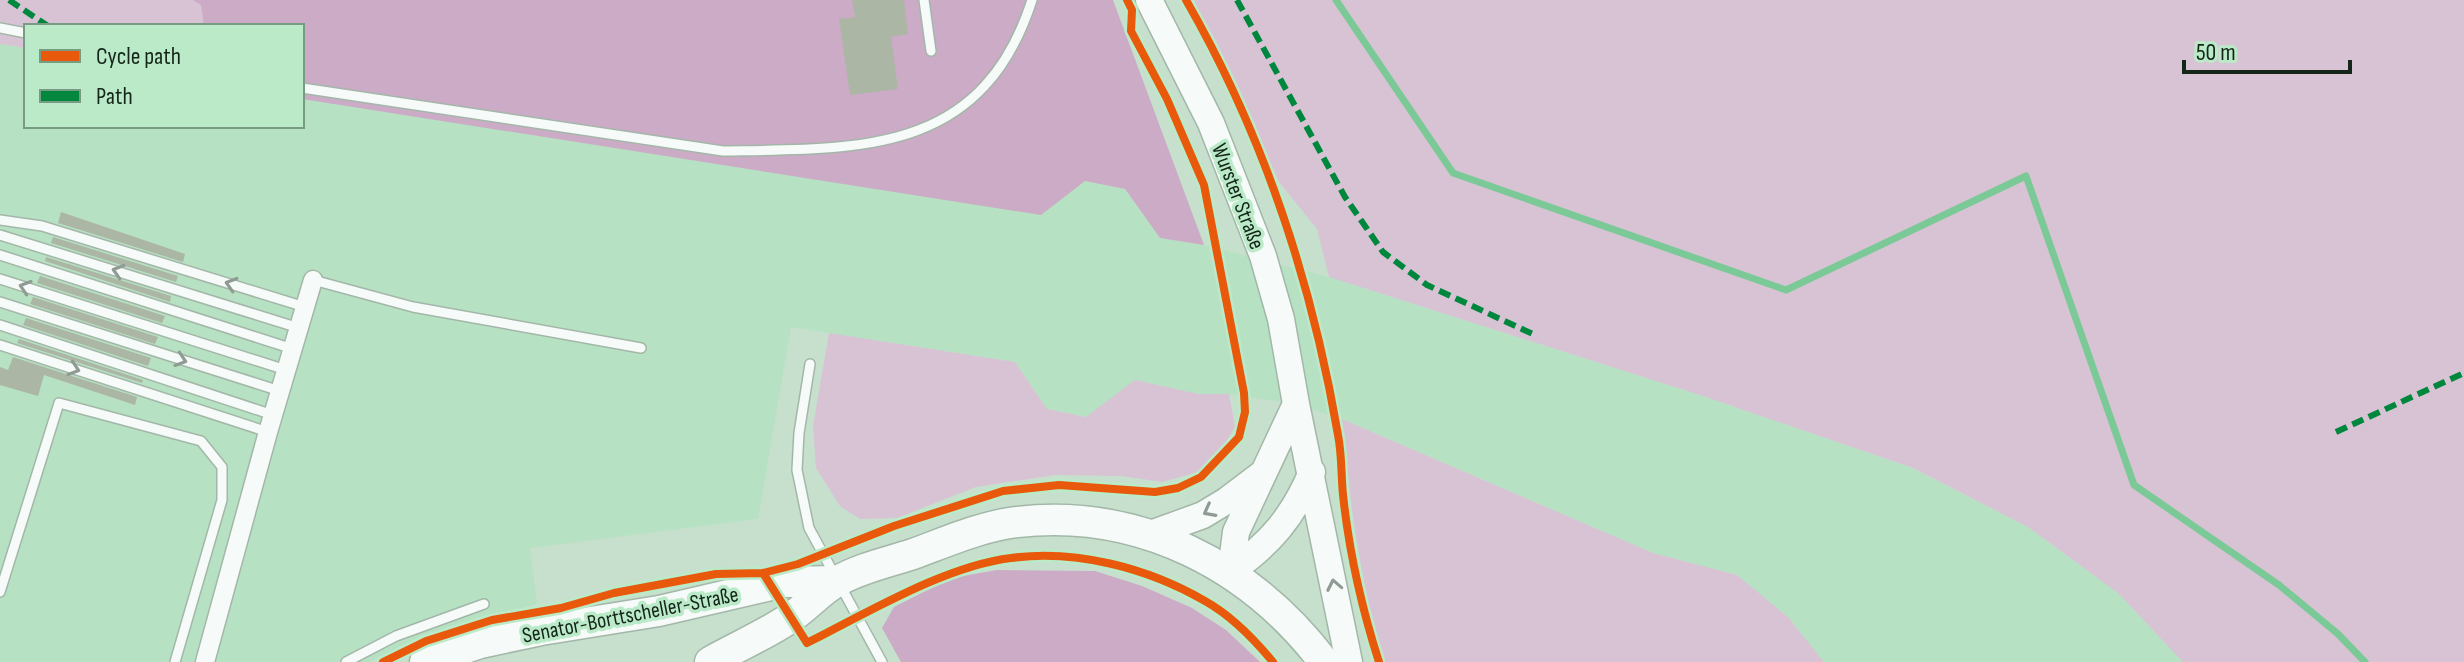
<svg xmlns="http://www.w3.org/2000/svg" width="2464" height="662" font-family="'Sofia Sans Condensed',sans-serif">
<rect width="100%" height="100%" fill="#c6e0cd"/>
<path fill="#b7e1c3" d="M 0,44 L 26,48 L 26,126 L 302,126 L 302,99 L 806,177 L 1085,181 L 1125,189 L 1160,238 L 1204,245 L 1329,277 L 1703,396 L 1912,468 L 2028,527 L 2118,593 L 2183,662 L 1824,662 L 1788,617 L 1737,575 L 1653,553 L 1342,419 L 1296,404 L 1229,394 L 1199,394 L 1135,380 L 1087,417 L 1047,409 L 1015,362 L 791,327 L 758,519 L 530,548 L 537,604 L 426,634 L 369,662 L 0,662 Z"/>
<path fill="#d8c3d4" d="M 0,0 L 193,0 L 201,4 L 204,26 L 26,26 L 26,48 L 0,44 Z
M 1194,0 L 2464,0 L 2464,662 L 2183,662 L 2118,593 L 2028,527 L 1913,468 L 1703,396 L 1329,277 L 1317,229 L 1279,182 Z
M 829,333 L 1015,362 L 1047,409 L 1086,417 L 1135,380 L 1199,394 L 1229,394 L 1235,427 L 1220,451 L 1198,472 L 1162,482 L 1121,476 L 1055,475 L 976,487 L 897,518 L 860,519 L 840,506 L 816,468 L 813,426 Z
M 1342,419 L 1653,553 L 1737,575 L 1788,617 L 1824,662 L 1385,662 C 1359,583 1350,501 1342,419 Z"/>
<path fill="#ccabc7" d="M 193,0 L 1113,0 L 1204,245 L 1160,238 L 1125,189 L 1085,181 L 1041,215 L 302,99 L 302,26 L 204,26 L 201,5 Z
M 997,570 L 1095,571 L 1142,586 L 1192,608 L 1226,630 L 1260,662 L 901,662 L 882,628 L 894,607 L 951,578 Z"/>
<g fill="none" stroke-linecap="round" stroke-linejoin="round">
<path stroke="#7cc998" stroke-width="7" d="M 1336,0 L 1453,173 L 1786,290 L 2026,176 L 2134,485 L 2279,585 L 2338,634 L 2365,662"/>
</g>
<path fill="#acb6a4" d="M 852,0 L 904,0 L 908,34 L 891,37 L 898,89 L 850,95 L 839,19 L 855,17 Z
M 61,212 L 185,254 L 183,262 L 58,223 Z
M 53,237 L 178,276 L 176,282 L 51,243 Z
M 46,257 L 171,296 L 170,302 L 45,261 Z
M 40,276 L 165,316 L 162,323 L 37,283 Z
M 33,297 L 158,337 L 155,344 L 30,304 Z
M 26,318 L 151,358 L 148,366 L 23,325 Z
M 19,339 L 143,380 L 142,383 L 17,343 Z
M 13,357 L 137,397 L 135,405 L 44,375 L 38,396 L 0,385 L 0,367 L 8,370 Z"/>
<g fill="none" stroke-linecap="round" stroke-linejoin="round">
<g stroke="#a3b7a9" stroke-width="12">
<path id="lane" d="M 924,0 L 931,51
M 0,28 L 26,33
M 302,88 L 723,151 C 861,149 982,155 1032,0
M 0,220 L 42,226 L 305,307
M 0,235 L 299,328
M 0,255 L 293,349
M 0,279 L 286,370
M 313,280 L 413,307 L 641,348
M 0,302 L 280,391
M 0,325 L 273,415
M 0,345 L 268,432
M 810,364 L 799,433 L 797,470 L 809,528 L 882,662
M 0,592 L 59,403 L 201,441 L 222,467 L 222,500 L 175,662
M 346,662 L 396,636 L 484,604"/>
</g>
<g stroke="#a3b7a9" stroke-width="21">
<path id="street" d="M 205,662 L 268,432 L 313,280"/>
</g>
<g stroke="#a3b7a9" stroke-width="29">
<path id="secondary" d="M 1149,0 L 1211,123 L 1263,256 L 1281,319 L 1296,404 L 1349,662
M 1148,535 L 1203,515 L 1226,501 L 1263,473
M 1231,571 L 1236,532 L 1296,404
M 1231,571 C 1270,544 1293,517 1312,472"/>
</g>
<g stroke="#a3b7a9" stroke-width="33">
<path id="primary" d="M 425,662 L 480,643 L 541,630 L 659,611 L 784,582 L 838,581
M 710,662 C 736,647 765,635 790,618 C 807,607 821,590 838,581 C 860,568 889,562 913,554 C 946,542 982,526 1017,522 C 1140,508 1251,566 1324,662"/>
</g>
<use href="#lane" stroke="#f6faf8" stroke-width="9"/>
<use href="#street" stroke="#f6faf8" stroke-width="18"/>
<use href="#secondary" stroke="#f6faf8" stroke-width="26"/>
<use href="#primary" stroke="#f6faf8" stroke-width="30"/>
<path stroke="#00873e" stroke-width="6" stroke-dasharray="12 6" stroke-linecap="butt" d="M 9,0 L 48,26
M 1237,0 L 1345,197 L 1383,252 L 1427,285 L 1537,336
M 2336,432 L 2464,373"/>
<g stroke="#bbeac9" stroke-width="13">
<path id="cycleway" d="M 1186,0 C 1263,134 1312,282 1338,435 C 1342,455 1341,475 1343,495 C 1349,551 1362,609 1379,662
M 763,573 L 807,643 C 867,613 945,566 1011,558 C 1076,549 1148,568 1205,601 C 1232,616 1254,639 1273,662
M 383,662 L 426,641 L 492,620 L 561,608 L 614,593 L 716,574 L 763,573 L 798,564 L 894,526 L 1003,491 L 1059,485 L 1155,492 L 1178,488 L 1201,477 L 1239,437 L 1245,412 L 1244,393 L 1204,185 L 1167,99 L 1131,31 L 1132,10 L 1127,0"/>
</g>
<use href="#cycleway" stroke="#e8590c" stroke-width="8"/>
</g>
<defs><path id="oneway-chevron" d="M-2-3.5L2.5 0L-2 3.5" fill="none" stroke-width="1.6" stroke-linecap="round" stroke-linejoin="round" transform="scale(2)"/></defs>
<g stroke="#909b94">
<use href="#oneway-chevron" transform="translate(118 271) rotate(-163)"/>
<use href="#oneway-chevron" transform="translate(231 284) rotate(-163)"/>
<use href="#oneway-chevron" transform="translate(25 287) rotate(-162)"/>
<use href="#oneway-chevron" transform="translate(181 360) rotate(18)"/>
<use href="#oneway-chevron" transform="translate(74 369) rotate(18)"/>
<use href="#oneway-chevron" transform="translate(1209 511) rotate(152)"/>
<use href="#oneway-chevron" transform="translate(1334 585) rotate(-101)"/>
</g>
<g text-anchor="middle" stroke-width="7" stroke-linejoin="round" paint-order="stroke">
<g font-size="22" fill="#14261a" stroke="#bbeac9">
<text transform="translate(1239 196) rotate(69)" y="8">Wurster Straße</text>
<text transform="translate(630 614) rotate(-11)" y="8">Senator-Borttscheller-Straße</text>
</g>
</g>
<rect x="24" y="24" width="280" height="104" fill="#bbeac9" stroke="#789c83" stroke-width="2"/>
<rect x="40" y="50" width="40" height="12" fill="#e8590c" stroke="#789c83" stroke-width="2"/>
<text x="96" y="64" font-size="24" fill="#14261a">Cycle path</text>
<rect x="40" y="90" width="40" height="12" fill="#00873e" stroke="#789c83" stroke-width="2"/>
<text x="96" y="104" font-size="24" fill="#14261a">Path</text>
<path d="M2184 60v12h166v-12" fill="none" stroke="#14261a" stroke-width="4"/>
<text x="2196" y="60" font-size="24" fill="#14261a" stroke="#bbeac9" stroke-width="6" paint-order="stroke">50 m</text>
</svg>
